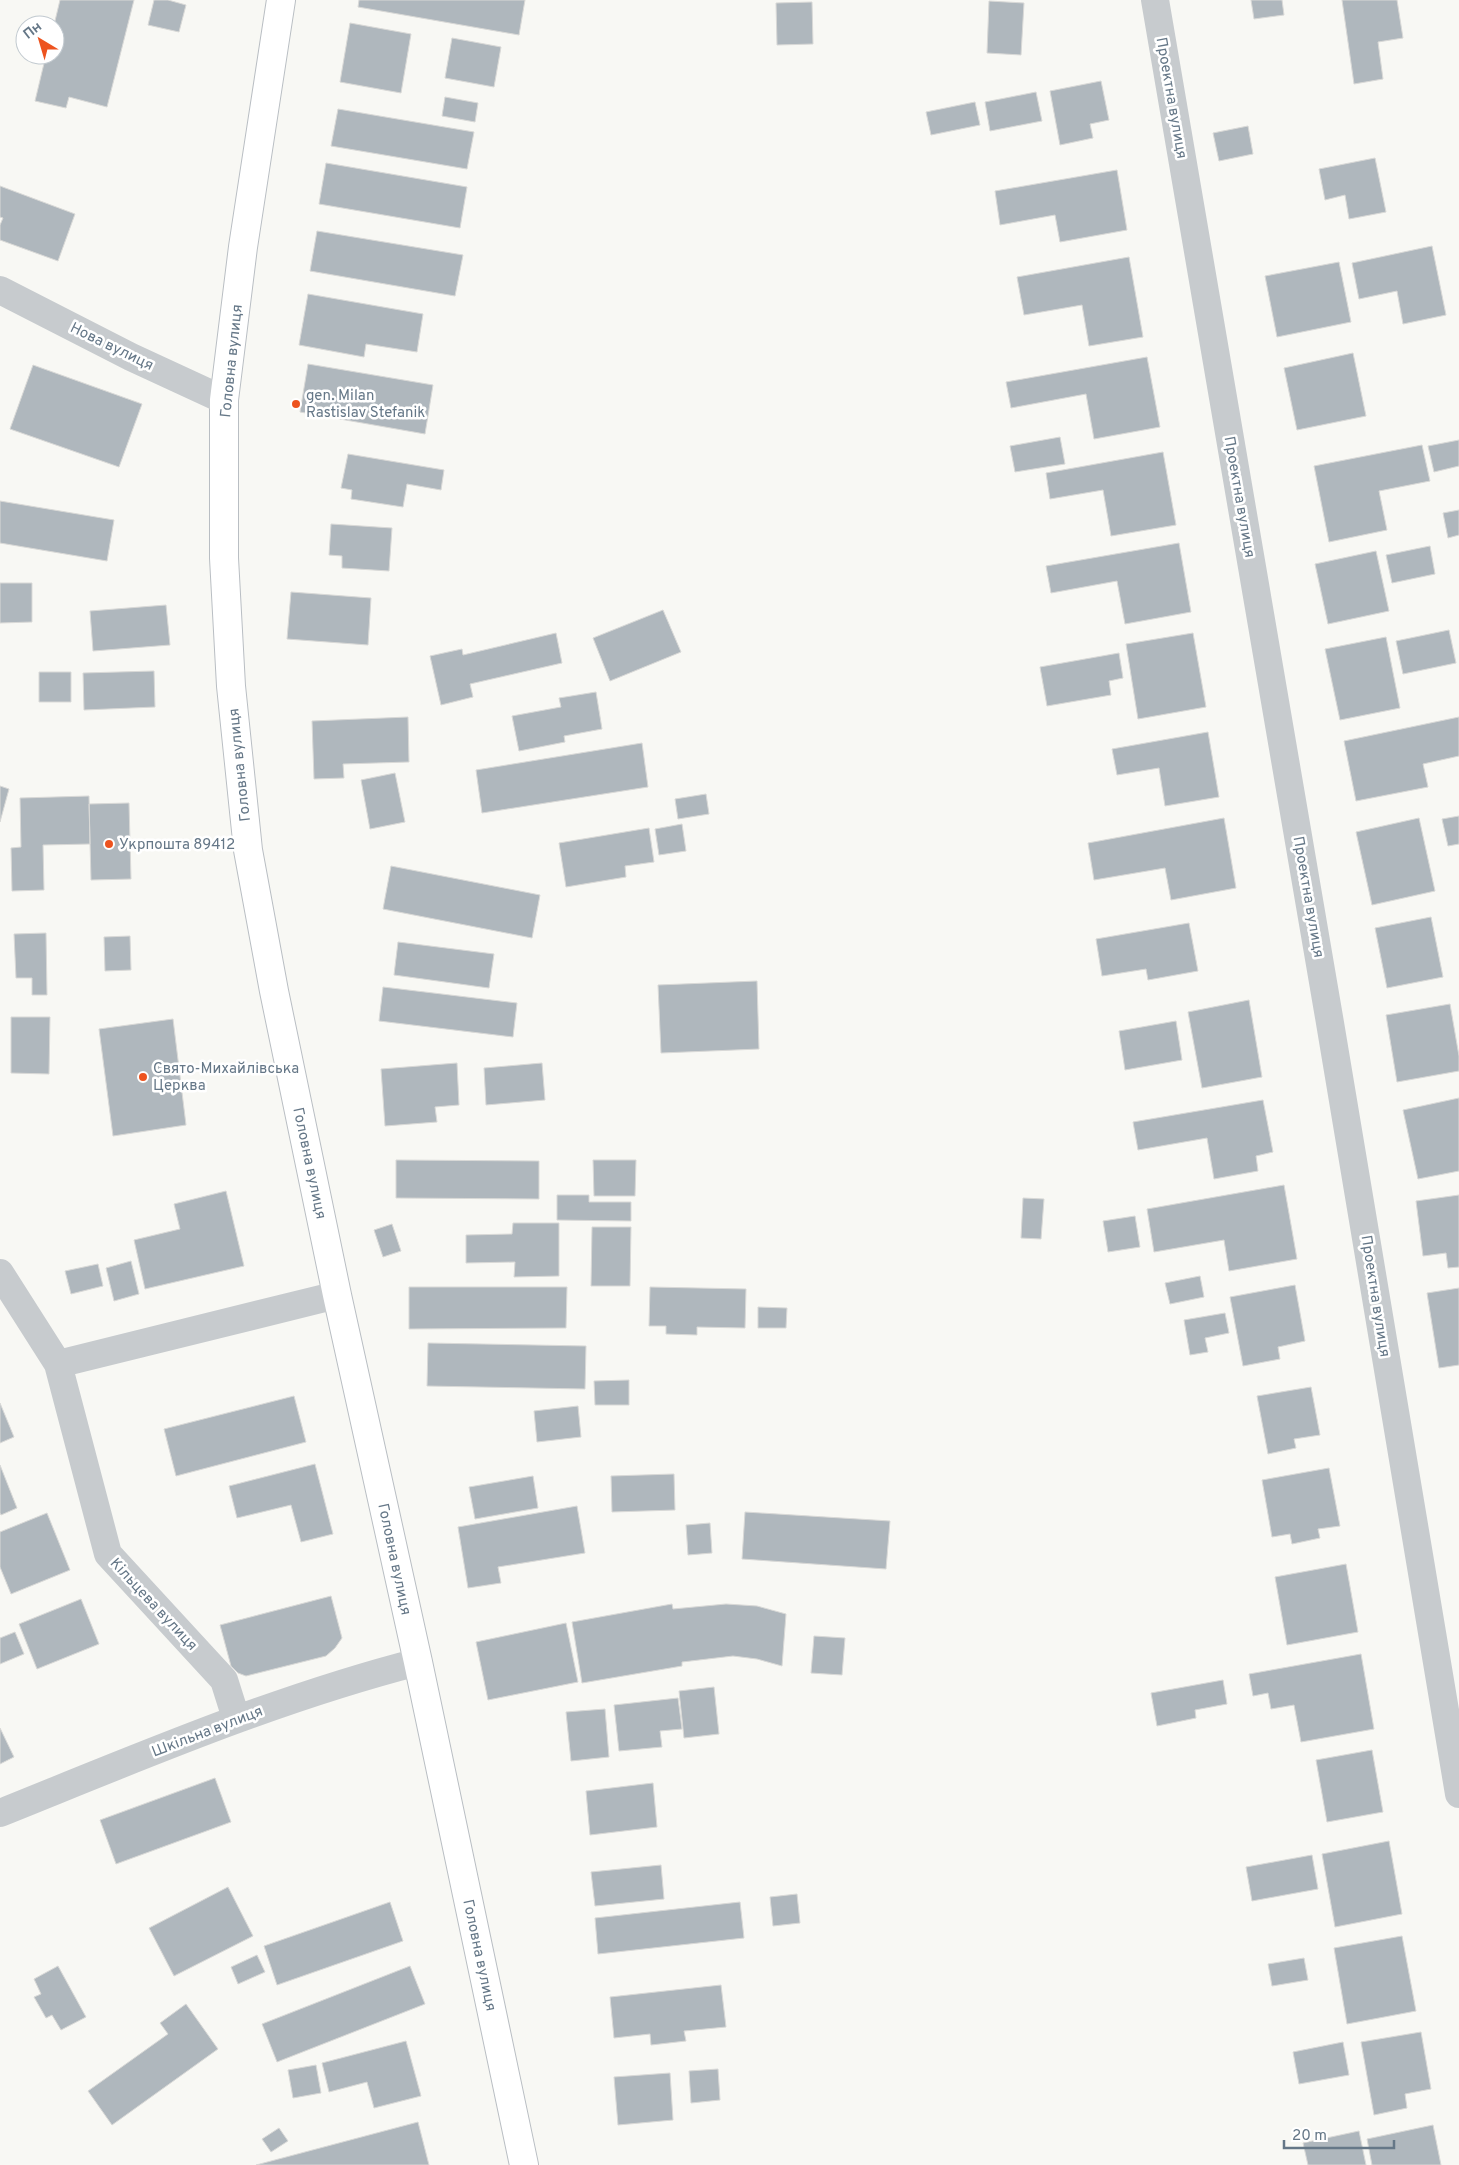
<svg xmlns="http://www.w3.org/2000/svg" width="1459" height="2165" font-family="Overpass,sans-serif">
<rect width="100%" height="100%" fill="#f8f8f4"/>
<path fill="#afb7bd" stroke="#d9d9d7" d="M 60,0 L 134,0 L 107,107 L 69,97 L 66,108 L 35,101 L 46,55 L 55,55 L 54,25 Z
M 154,0 L 168,0 L 186,5 L 179,32 L 148,25 Z
M 359,0 L 525,0 L 519,35 L 358,7 Z
M 1251,0 L 1282,0 L 1284,15 L 1254,19 Z
M 1342,0 L 1397,0 L 1403,38 L 1378,42 L 1383,79 L 1354,84 Z
M 989,1 L 1024,3 L 1021,55 L 987,53 Z
M 812,2 L 813,44 L 777,45 L 776,3 Z
M 350,23 L 411,34 L 401,93 L 340,82 Z
M 452,38 L 501,47 L 494,87 L 445,78 Z
M 1101,81 L 1109,120 L 1090,124 L 1093,138 L 1060,145 L 1050,91 Z
M 1036,92 L 1042,121 L 990,131 L 985,102 Z
M 445,97 L 478,103 L 475,122 L 442,116 Z
M 975,102 L 980,125 L 931,135 L 926,112 Z
M 338,109 L 474,132 L 467,169 L 331,146 Z
M 1248,126 L 1253,154 L 1219,161 L 1213,133 Z
M 1375,158 L 1386,212 L 1349,219 L 1345,195 L 1325,200 L 1319,169 Z
M 326,163 L 467,187 L 460,228 L 319,204 Z
M 1117,170 L 1127,230 L 1060,242 L 1055,215 L 1000,225 L 995,191 Z
M 0,186 L 75,214 L 58,261 L 0,240 L 0,225 L 3,218 L 0,217 Z
M 317,231 L 463,255 L 455,296 L 310,271 Z
M 1432,246 L 1446,315 L 1403,324 L 1397,291 L 1359,299 L 1352,263 Z
M 1129,257 L 1143,337 L 1089,346 L 1082,305 L 1024,315 L 1017,277 Z
M 1339,262 L 1351,322 L 1277,337 L 1265,276 Z
M 308,294 L 423,314 L 417,352 L 366,344 L 364,357 L 299,345 Z
M 1353,353 L 1366,416 L 1297,430 L 1284,368 Z
M 1147,357 L 1160,427 L 1094,439 L 1086,394 L 1011,408 L 1006,382 Z
M 308,364 L 433,385 L 425,434 L 300,412 Z
M 33,365 L 142,404 L 119,467 L 10,429 Z
M 1060,437 L 1065,464 L 1015,472 L 1010,446 Z
M 1459,440 L 1459,466 L 1434,472 L 1428,446 Z
M 1422,445 L 1430,481 L 1379,491 L 1387,530 L 1329,542 L 1314,466 Z
M 1163,452 L 1176,525 L 1111,536 L 1103,490 L 1050,499 L 1046,473 Z
M 348,454 L 444,470 L 441,490 L 407,484 L 403,507 L 351,499 L 352,490 L 341,488 Z
M 0,501 L 114,520 L 107,561 L 0,543 Z
M 1459,510 L 1459,535 L 1448,538 L 1443,513 Z
M 331,524 L 392,528 L 389,571 L 342,568 L 342,556 L 329,555 Z
M 1179,543 L 1191,612 L 1125,624 L 1117,581 L 1051,593 L 1046,566 Z
M 1430,546 L 1435,574 L 1392,583 L 1386,555 Z
M 1376,551 L 1389,611 L 1328,624 L 1315,564 Z
M 0,583 L 32,583 L 32,622 L 0,623 Z
M 291,592 L 371,598 L 368,645 L 287,639 Z
M 166,605 L 170,645 L 93,651 L 90,611 Z
M 663,610 L 681,652 L 610,681 L 593,638 Z
M 1449,630 L 1456,663 L 1403,674 L 1396,641 Z
M 556,633 L 562,663 L 470,684 L 473,697 L 441,705 L 430,656 L 462,649 L 463,655 Z
M 1193,633 L 1206,707 L 1138,719 L 1126,644 Z
M 1386,637 L 1400,708 L 1340,720 L 1325,649 Z
M 1119,653 L 1123,678 L 1109,681 L 1111,695 L 1047,706 L 1040,667 Z
M 154,671 L 155,707 L 84,710 L 83,673 Z
M 39,672 L 71,672 L 71,702 L 39,702 Z
M 596,692 L 602,729 L 564,736 L 565,742 L 519,751 L 512,716 L 561,707 L 559,698 Z
M 408,717 L 409,762 L 343,764 L 344,778 L 314,779 L 312,721 Z
M 1459,717 L 1459,756 L 1423,764 L 1428,787 L 1356,801 L 1344,741 Z
M 1208,732 L 1219,797 L 1165,806 L 1159,768 L 1117,775 L 1112,749 Z
M 642,743 L 648,787 L 482,813 L 476,770 Z
M 395,773 L 405,822 L 370,829 L 361,780 Z
M 0,786 L 9,789 L 0,822 Z
M 706,794 L 709,814 L 678,819 L 675,799 Z
M 89,796 L 90,844 L 43,845 L 44,890 L 12,891 L 11,848 L 21,847 L 20,798 Z
M 129,803 L 131,879 L 91,880 L 89,804 Z
M 1459,816 L 1459,844 L 1448,846 L 1442,819 Z
M 1224,818 L 1236,888 L 1171,900 L 1165,868 L 1094,880 L 1088,843 Z
M 1419,818 L 1435,891 L 1372,905 L 1356,832 Z
M 682,824 L 686,851 L 659,855 L 655,829 Z
M 649,828 L 654,862 L 625,866 L 626,877 L 566,887 L 559,843 Z
M 391,866 L 540,895 L 532,938 L 383,909 Z
M 1431,917 L 1443,977 L 1387,988 L 1375,928 Z
M 1189,923 L 1198,971 L 1148,980 L 1146,969 L 1102,976 L 1096,939 Z
M 46,933 L 47,995 L 32,995 L 32,978 L 16,978 L 14,934 Z
M 130,936 L 131,970 L 105,971 L 104,937 Z
M 398,942 L 494,954 L 489,988 L 394,975 Z
M 757,981 L 759,1049 L 661,1053 L 658,985 Z
M 383,987 L 517,1003 L 513,1037 L 379,1021 Z
M 1249,1000 L 1262,1077 L 1202,1088 L 1188,1012 Z
M 1450,1004 L 1459,1056 L 1459,1071 L 1397,1082 L 1386,1015 Z
M 11,1017 L 50,1017 L 49,1074 L 11,1073 Z
M 173,1019 L 186,1125 L 113,1136 L 99,1029 Z
M 1176,1021 L 1182,1060 L 1125,1070 L 1119,1031 Z
M 457,1063 L 459,1105 L 435,1107 L 437,1122 L 385,1126 L 381,1069 Z
M 542,1063 L 545,1100 L 486,1105 L 484,1068 Z
M 1459,1098 L 1459,1171 L 1418,1179 L 1403,1110 Z
M 1263,1100 L 1273,1152 L 1256,1156 L 1258,1171 L 1214,1179 L 1207,1138 L 1138,1150 L 1133,1122 Z
M 396,1160 L 539,1161 L 539,1199 L 396,1198 Z
M 593,1160 L 636,1160 L 635,1196 L 594,1196 Z
M 1284,1185 L 1297,1259 L 1229,1271 L 1224,1240 L 1154,1252 L 1147,1209 Z
M 226,1191 L 244,1266 L 145,1289 L 134,1240 L 180,1229 L 174,1204 Z
M 557,1195 L 589,1195 L 589,1202 L 631,1202 L 631,1221 L 557,1220 Z
M 1459,1195 L 1459,1267 L 1448,1268 L 1446,1253 L 1423,1256 L 1416,1201 Z
M 1023,1198 L 1044,1199 L 1041,1239 L 1021,1238 Z
M 1135,1216 L 1140,1247 L 1108,1252 L 1103,1221 Z
M 513,1223 L 559,1223 L 559,1276 L 514,1277 L 515,1262 L 466,1263 L 466,1235 L 512,1234 Z
M 392,1224 L 401,1251 L 383,1257 L 374,1230 Z
M 592,1227 L 631,1227 L 630,1286 L 591,1286 Z
M 131,1261 L 139,1294 L 114,1301 L 106,1268 Z
M 98,1264 L 103,1286 L 71,1294 L 65,1271 Z
M 1200,1276 L 1204,1297 L 1170,1304 L 1165,1283 Z
M 1295,1285 L 1305,1341 L 1278,1347 L 1280,1359 L 1243,1366 L 1230,1297 Z
M 409,1287 L 567,1287 L 566,1328 L 409,1329 Z
M 650,1287 L 746,1289 L 745,1328 L 697,1327 L 697,1335 L 666,1334 L 666,1326 L 649,1326 Z
M 1459,1288 L 1459,1365 L 1439,1368 L 1427,1293 Z
M 758,1307 L 787,1308 L 786,1328 L 758,1328 Z
M 1225,1313 L 1229,1333 L 1205,1338 L 1208,1352 L 1190,1355 L 1184,1320 Z
M 428,1343 L 586,1346 L 585,1389 L 427,1386 Z
M 629,1380 L 629,1405 L 595,1405 L 594,1381 Z
M 1311,1387 L 1320,1435 L 1294,1439 L 1296,1448 L 1268,1454 L 1257,1396 Z
M 294,1396 L 306,1442 L 176,1476 L 164,1429 Z
M 0,1403 L 14,1437 L 0,1443 Z
M 578,1406 L 581,1437 L 537,1442 L 534,1411 Z
M 315,1464 L 333,1534 L 301,1542 L 291,1505 L 237,1518 L 229,1486 Z
M 0,1465 L 17,1508 L 1,1515 L 0,1513 Z
M 1329,1468 L 1340,1526 L 1318,1529 L 1320,1538 L 1292,1544 L 1290,1534 L 1272,1537 L 1262,1480 Z
M 674,1474 L 675,1510 L 612,1512 L 611,1476 Z
M 533,1476 L 538,1508 L 475,1519 L 469,1487 Z
M 577,1506 L 585,1553 L 498,1567 L 501,1583 L 468,1588 L 458,1527 Z
M 745,1512 L 890,1521 L 886,1569 L 742,1559 Z
M 47,1513 L 70,1570 L 11,1594 L 0,1567 L 0,1532 Z
M 710,1523 L 712,1553 L 688,1555 L 686,1525 Z
M 1346,1564 L 1358,1632 L 1287,1645 L 1275,1577 Z
M 331,1596 L 342,1638 L 335,1648 L 326,1656 L 246,1676 L 238,1673 L 231,1666 L 220,1625 Z
M 81,1599 L 99,1644 L 37,1669 L 19,1624 Z
M 672,1604 L 673,1609 L 726,1604 L 757,1606 L 786,1614 L 782,1666 L 757,1659 L 733,1656 L 682,1662 L 682,1666 L 582,1683 L 572,1622 Z
M 566,1623 L 578,1682 L 488,1700 L 476,1642 Z
M 15,1632 L 24,1654 L 0,1664 L 0,1638 Z
M 814,1636 L 845,1638 L 842,1675 L 811,1673 Z
M 1361,1654 L 1374,1729 L 1301,1742 L 1294,1705 L 1271,1709 L 1268,1693 L 1253,1696 L 1249,1674 Z
M 1223,1680 L 1227,1704 L 1195,1710 L 1196,1718 L 1157,1726 L 1151,1693 Z
M 714,1687 L 719,1734 L 684,1738 L 679,1691 Z
M 678,1698 L 682,1729 L 660,1731 L 662,1747 L 619,1751 L 614,1705 Z
M 605,1709 L 609,1757 L 571,1761 L 566,1712 Z
M 0,1728 L 14,1757 L 0,1764 Z
M 1372,1750 L 1383,1812 L 1327,1822 L 1316,1760 Z
M 215,1778 L 231,1822 L 116,1864 L 100,1820 Z
M 653,1783 L 657,1827 L 590,1835 L 586,1791 Z
M 1389,1841 L 1402,1914 L 1335,1927 L 1322,1854 Z
M 1312,1855 L 1318,1889 L 1252,1901 L 1246,1867 Z
M 661,1865 L 664,1899 L 595,1906 L 591,1872 Z
M 228,1887 L 253,1936 L 174,1976 L 149,1928 Z
M 797,1894 L 800,1923 L 773,1926 L 770,1897 Z
M 390,1902 L 403,1941 L 277,1985 L 264,1946 Z
M 740,1902 L 744,1938 L 598,1954 L 595,1918 Z
M 1402,1936 L 1416,2011 L 1347,2024 L 1334,1948 Z
M 257,1955 L 265,1972 L 238,1984 L 231,1967 Z
M 1304,1958 L 1308,1980 L 1272,1986 L 1268,1964 Z
M 58,1966 L 86,2017 L 61,2030 L 52,2015 L 46,2018 L 34,1997 L 41,1994 L 34,1979 Z
M 410,1966 L 425,2004 L 277,2062 L 262,2024 Z
M 721,1985 L 726,2027 L 684,2031 L 686,2041 L 651,2045 L 650,2034 L 614,2038 L 610,1997 Z
M 186,2004 L 218,2049 L 112,2125 L 88,2091 L 168,2034 L 160,2023 Z
M 1421,2032 L 1431,2089 L 1405,2094 L 1407,2108 L 1374,2115 L 1361,2042 Z
M 406,2041 L 421,2096 L 374,2108 L 367,2082 L 329,2092 L 322,2063 Z
M 1343,2042 L 1349,2075 L 1299,2084 L 1293,2052 Z
M 316,2065 L 321,2093 L 293,2098 L 288,2070 Z
M 718,2069 L 720,2100 L 691,2103 L 689,2071 Z
M 670,2073 L 673,2120 L 618,2125 L 614,2077 Z
M 418,2122 L 429,2165 L 256,2165 Z
M 1433,2125 L 1441,2165 L 1372,2165 L 1367,2139 Z
M 279,2128 L 288,2141 L 271,2152 L 262,2139 Z
M 1359,2131 L 1366,2165 L 1308,2165 L 1303,2143 Z"/>
<g fill="none" stroke-linecap="round" stroke-linejoin="round">
<g stroke="#b9bec3" stroke-width="30">
<path id="secondary" d="M 281,0 L 243,247 L 224,400 L 224,558 L 231,686 L 248,850 L 274,991 L 337,1295 L 418,1662 L 524,2165"/>
</g>
<path stroke="#c7cbce" stroke-width="28" d="M 1155,0 L 1329,1017 L 1459,1794
M 0,290 L 131,357 L 224,400
M 0,1273 L 58,1364 L 108,1554 L 224,1680 L 236,1718
M 58,1364 L 337,1295
M 0,1813 C 137,1758 274,1699 418,1662"/>
<use href="#secondary" stroke="#fff" stroke-width="28"/>
</g>
<g fill="#ed531f" stroke="#fff" stroke-width="2">
<circle cx="296" cy="404" r="5"/>
<circle cx="109" cy="844" r="5"/>
<circle cx="143" cy="1077" r="5"/>
</g>
<g text-anchor="middle" stroke-width="5" stroke-linejoin="round" paint-order="stroke">
<g font-size="15" fill="#657787" stroke="#fff">
<text transform="translate(1172 98) rotate(80)" y="5">Проектна вулиця</text>
<text transform="translate(112 346) rotate(26)" y="5">Нова вулиця</text>
<text transform="translate(231 361) rotate(-84)" y="5">Головна вулиця</text>
<text transform="translate(1240 497) rotate(80)" y="5">Проектна вулиця</text>
<text transform="translate(239 765) rotate(-96)" y="5">Головна вулиця</text>
<text transform="translate(1309 897) rotate(80)" y="5">Проектна вулиця</text>
<text transform="translate(310 1163) rotate(78)" y="5">Головна вулиця</text>
<text transform="translate(1376 1296) rotate(81)" y="5">Проектна вулиця</text>
<text transform="translate(395 1559) rotate(78)" y="5">Головна вулиця</text>
<text transform="translate(154 1604) rotate(47)" y="5">Кільцева вулиця</text>
<text transform="translate(207 1731) rotate(-21)" y="5">Шкільна вулиця</text>
<text transform="translate(480 1955) rotate(78)" y="5">Головна вулиця</text>
</g>
<g font-size="15" fill="#657787" stroke="#fff" text-anchor="start">
<text x="306" y="400">gen. Milan<tspan x="306" dy="17">Rastislav Stefanik</tspan></text>
<text x="119" y="849">Укрпошта 89412</text>
<text x="153" y="1073">Свято-Михайлівська<tspan x="153" dy="17">Церква</tspan></text>
</g>
</g>
<g transform="translate(40 40) rotate(322)"><circle r="24" fill="#ffffff" stroke="#c1c9cf"/>
<path d="M0-4L9 19L0 12L-9 19Z" fill="#ed531f"/>
<text y="-8" font-size="14" font-weight="bold" text-anchor="middle" fill="#657787">Пн</text>
</g>
<path d="M1284 2140v8h110v-8" fill="none" stroke="#657787" stroke-width="2.5"/>
<text x="1292" y="2140" font-size="15" fill="#657787" stroke="#ffffff" stroke-width="4" paint-order="stroke">20 m</text>
</svg>
